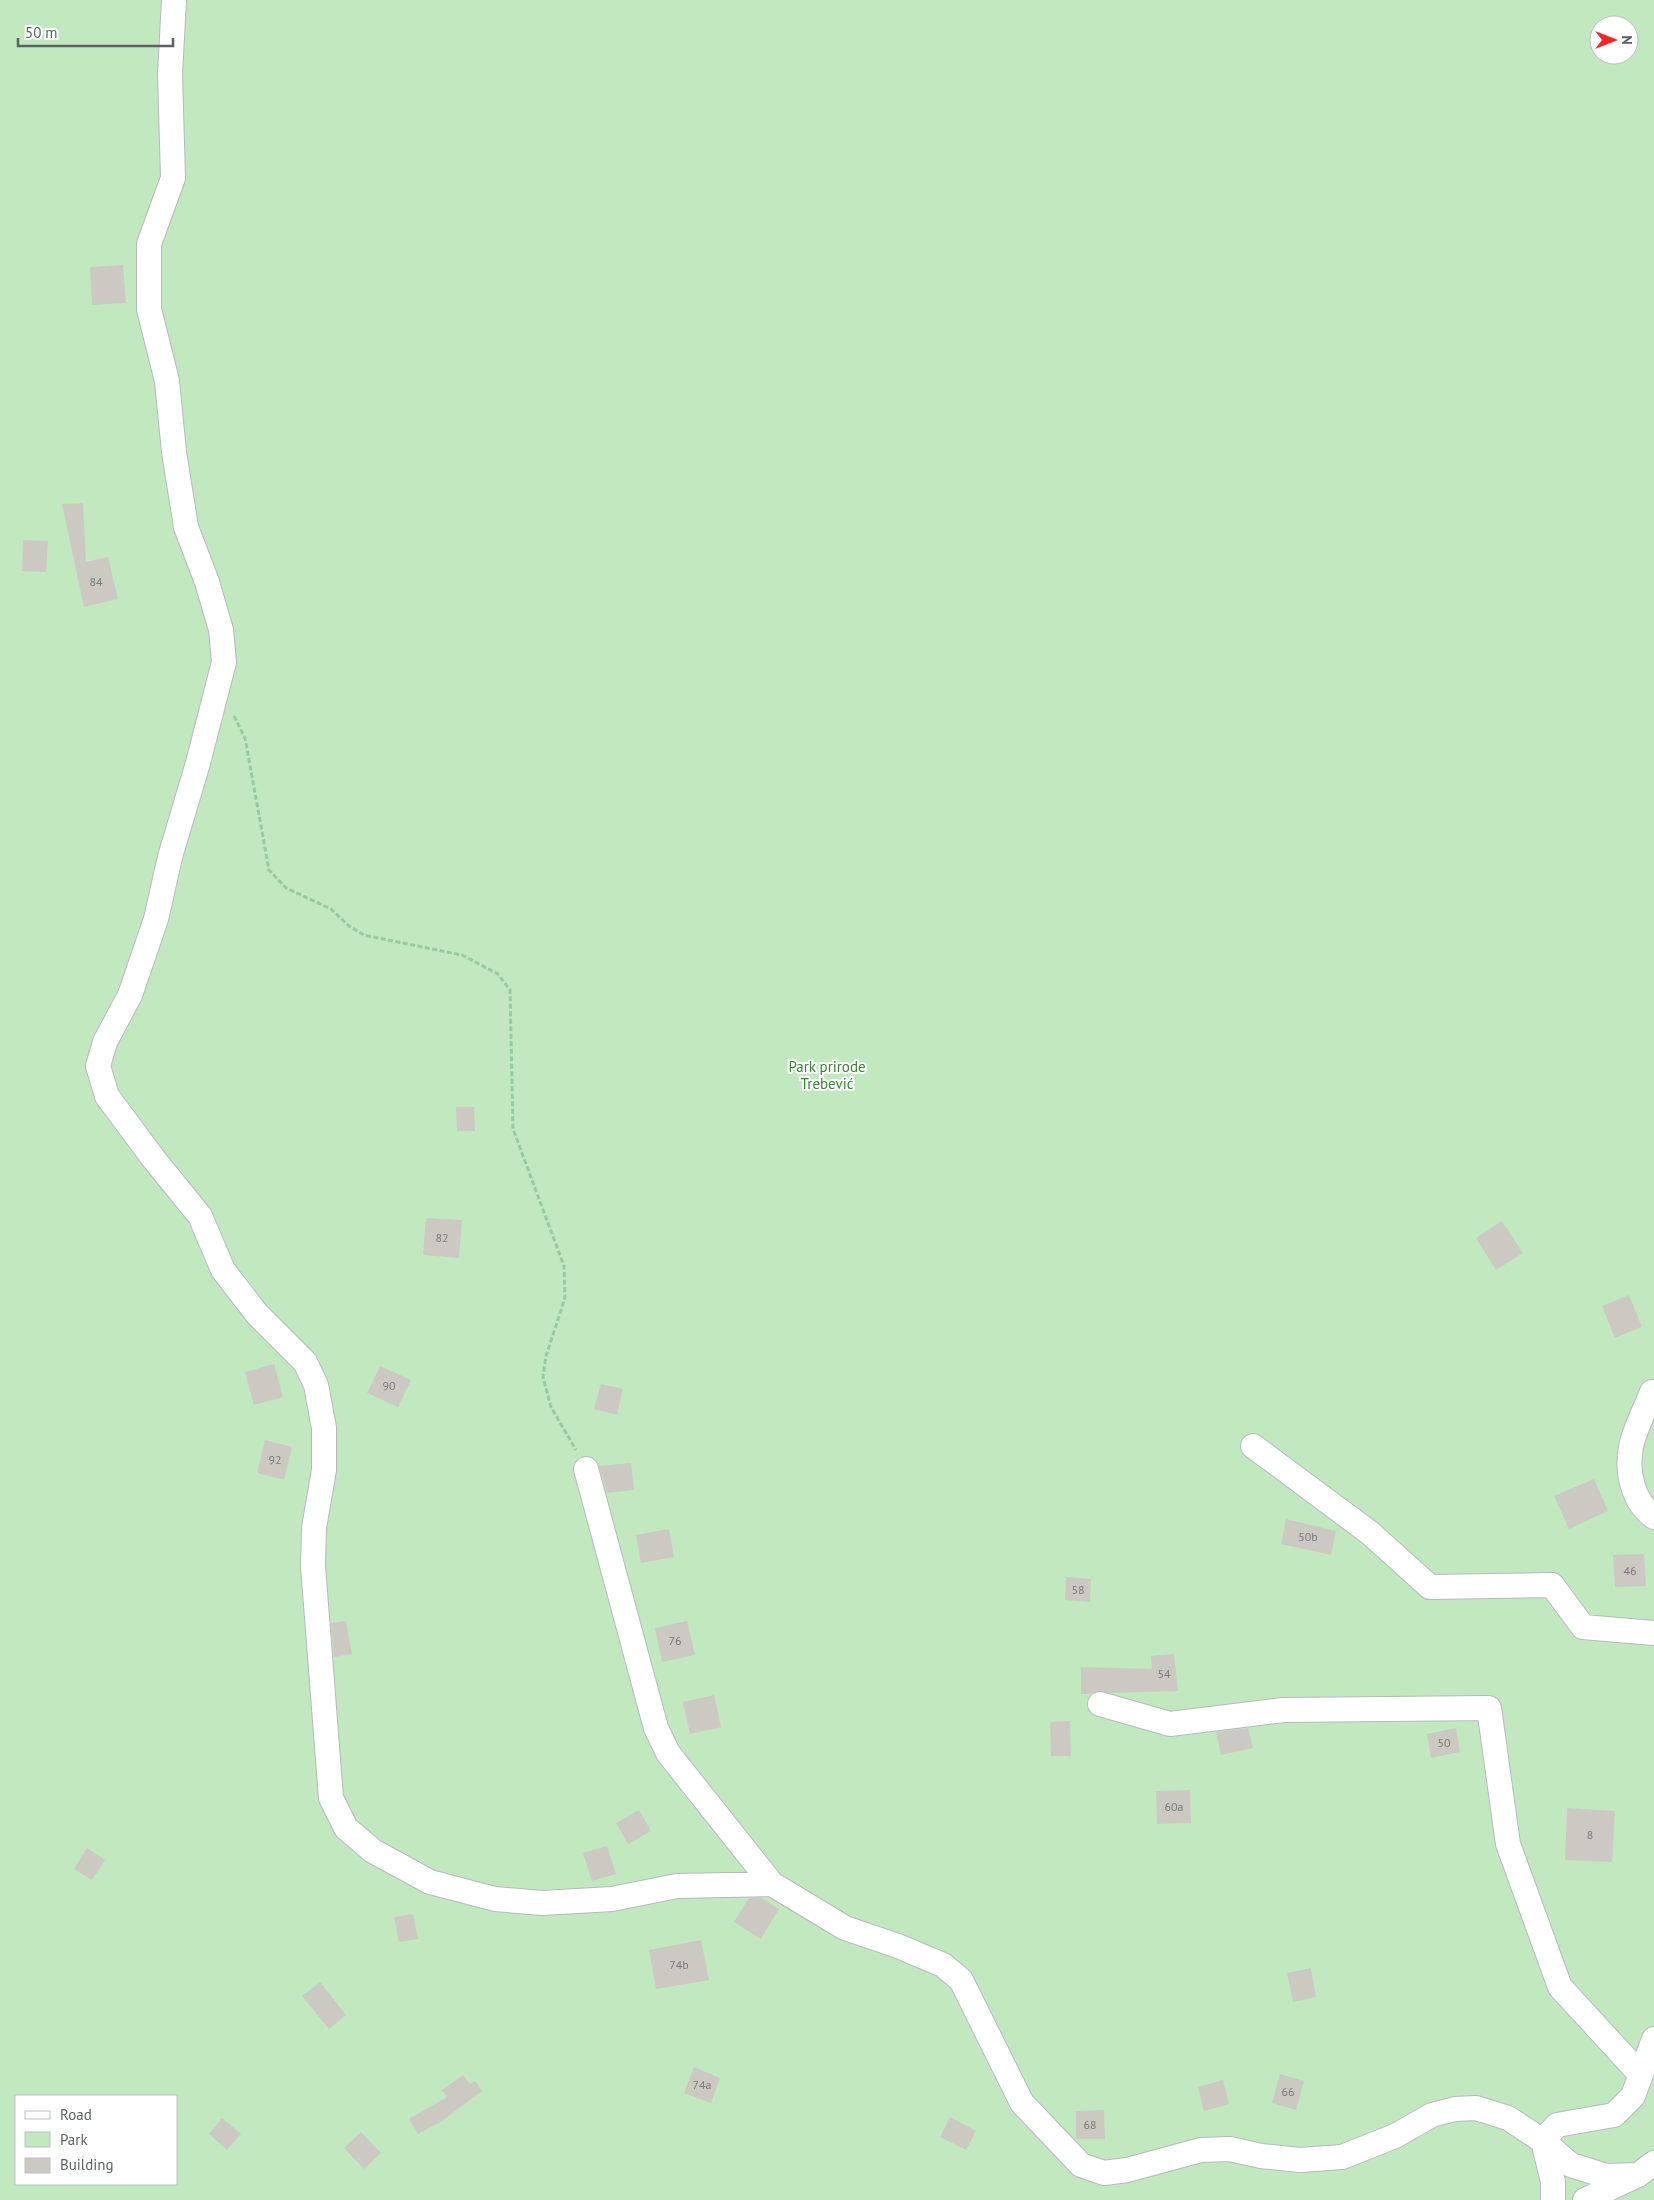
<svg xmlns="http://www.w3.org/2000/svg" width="1654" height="2200" font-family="'PT Sans',sans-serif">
<rect width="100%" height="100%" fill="#efece3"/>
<path fill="#c2e8bf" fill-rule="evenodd" d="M 0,0 L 1654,0 L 1654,2200 L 0,2200 ZM 1599,25 L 1629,25 L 1629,55 L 1599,55 ZM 16,2096 L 176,2096 L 176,2184 L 16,2184 Z"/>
<path fill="#ccc9c3" d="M 123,265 L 126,303 L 92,305 L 90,267 Z
M 83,503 L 86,562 L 108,557 L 118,599 L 84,607 L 62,504 Z
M 23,540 L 48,541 L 46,572 L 22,571 Z
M 456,1107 L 474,1107 L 475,1131 L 457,1131 Z
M 426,1218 L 462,1220 L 459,1258 L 423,1255 Z
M 1502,1221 L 1523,1253 L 1496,1270 L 1476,1238 Z
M 1629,1295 L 1642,1327 L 1615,1338 L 1602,1306 Z
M 274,1364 L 283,1397 L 254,1405 L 245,1372 Z
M 380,1366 L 411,1380 L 398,1407 L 367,1393 Z
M 601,1384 L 623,1389 L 617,1415 L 594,1409 Z
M 265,1440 L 292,1447 L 284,1480 L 257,1473 Z
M 631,1463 L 634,1490 L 607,1493 L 599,1466 Z
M 1594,1479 L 1608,1511 L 1569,1529 L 1554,1496 Z
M 1286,1519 L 1336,1531 L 1331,1555 L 1281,1544 Z
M 669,1529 L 674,1557 L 641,1563 L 636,1535 Z
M 1644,1554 L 1646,1586 L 1615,1587 L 1613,1555 Z
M 1066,1577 L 1091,1579 L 1090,1602 L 1065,1600 Z
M 346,1621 L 352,1654 L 334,1657 L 331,1623 Z
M 687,1621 L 695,1655 L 662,1662 L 655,1628 Z
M 1174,1654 L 1178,1691 L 1110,1693 L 1097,1691 L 1091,1694 L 1081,1694 L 1081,1667 L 1152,1669 L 1151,1656 Z
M 714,1695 L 721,1727 L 690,1734 L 683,1702 Z
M 1070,1721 L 1071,1756 L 1051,1756 L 1050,1722 Z
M 1248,1728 L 1253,1748 L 1221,1755 L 1216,1732 Z
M 1456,1728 L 1460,1752 L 1431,1758 L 1427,1734 Z
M 1190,1790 L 1191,1823 L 1157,1824 L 1156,1791 Z
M 1567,1808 L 1615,1811 L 1612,1862 L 1565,1860 Z
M 639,1810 L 651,1831 L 628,1844 L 616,1823 Z
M 607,1846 L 616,1874 L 592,1881 L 583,1853 Z
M 87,1848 L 105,1860 L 92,1880 L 74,1869 Z
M 749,1898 L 761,1898 L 779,1909 L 761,1939 L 734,1922 Z
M 413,1914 L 418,1939 L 399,1942 L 394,1917 Z
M 701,1940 L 709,1980 L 656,1989 L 649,1950 Z
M 1311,1968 L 1316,1997 L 1293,2002 L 1287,1973 Z
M 320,1982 L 346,2015 L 329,2029 L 302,1996 Z
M 694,2067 L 720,2078 L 711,2103 L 684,2093 Z
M 1280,2074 L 1304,2081 L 1296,2110 L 1272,2103 Z
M 463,2075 L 470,2084 L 475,2081 L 482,2091 L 442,2121 L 418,2134 L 409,2119 L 447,2097 L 442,2090 Z
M 1223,2080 L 1229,2104 L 1204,2111 L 1198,2087 Z
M 1104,2110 L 1105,2139 L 1076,2139 L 1076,2111 Z
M 950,2117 L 976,2131 L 966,2150 L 940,2137 Z
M 222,2118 L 241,2134 L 227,2150 L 209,2134 Z
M 361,2132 L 381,2153 L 364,2169 L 344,2148 Z"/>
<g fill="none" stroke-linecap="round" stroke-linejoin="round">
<g stroke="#b6babe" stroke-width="26">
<path id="minor" d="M 174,0 L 170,74 L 173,178 L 149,244 L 149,309 L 167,381 L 174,452 L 186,527 L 207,582 L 221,630 L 224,662 L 198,763 L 170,857 L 156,919 L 130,995 L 105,1042 L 98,1066 L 107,1096 L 153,1158 L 200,1216 L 223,1270 L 257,1314 L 305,1362 L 316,1385 L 324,1428 L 324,1470 L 314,1528 L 313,1566 L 331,1798 L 346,1828 L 373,1851 L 430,1882 L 495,1899 L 542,1903 L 612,1899 L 677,1886 L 772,1884 L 845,1928 L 898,1946 L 943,1965 L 961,1980 L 1022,2103 L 1081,2165 L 1104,2173 L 1127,2170 L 1201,2150 L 1230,2149 L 1261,2156 L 1300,2160 L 1342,2157 L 1395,2136 L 1432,2115 L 1455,2109 L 1476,2108 L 1508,2118 L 1543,2141 L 1571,2165 L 1606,2176 L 1638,2175
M 1652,1392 C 1646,1408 1634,1430 1631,1447 C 1626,1472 1633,1502 1654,1517
M 1253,1446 L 1370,1533 L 1430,1587 L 1552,1585 L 1583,1627 L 1654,1633
M 586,1469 L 656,1728 L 668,1753 L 772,1884
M 1100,1704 L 1170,1724 L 1283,1710 L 1489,1708 L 1508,1844 L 1560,1987 L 1641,2075
M 1553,2200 L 1553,2182 L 1543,2141 L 1557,2125 L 1614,2115 L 1633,2096 L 1654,2039
M 1585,2200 L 1638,2175 L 1654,2163"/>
</g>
<path stroke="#97caa1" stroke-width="3" stroke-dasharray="5 2.5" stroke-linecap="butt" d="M 234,716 L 245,738 L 269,870 L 286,888 L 331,909 L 349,926 L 364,935 L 462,955 L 498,974 L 510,990 L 513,1129 L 564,1266 L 565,1298 L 546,1356 L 543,1377 L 551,1407 L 576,1450"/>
<use href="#minor" stroke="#fff" stroke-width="24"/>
</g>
<g text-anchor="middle" stroke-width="4" stroke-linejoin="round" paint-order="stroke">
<g font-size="12" fill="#777b7c">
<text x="96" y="586">84</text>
<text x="442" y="1242">82</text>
<text x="389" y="1390">90</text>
<text x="275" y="1464">92</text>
<text x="1308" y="1541">50b</text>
<text x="1630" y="1575">46</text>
<text x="1078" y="1594">58</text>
<text x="675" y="1645">76</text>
<text x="1164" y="1678">54</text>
<text x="1444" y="1747">50</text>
<text x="1174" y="1811">60a</text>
<text x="1590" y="1839">8</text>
<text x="679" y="1969">74b</text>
<text x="702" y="2089">74a</text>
<text x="1288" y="2096">66</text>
<text x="1090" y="2129">68</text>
</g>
<g font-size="15" fill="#338730" stroke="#fff">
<text x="827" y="1072">Park prirode<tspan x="827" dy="17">Trebević</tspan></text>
</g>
</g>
<rect x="15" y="2095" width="162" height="90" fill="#ffffff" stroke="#bdc0c1"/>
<rect x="25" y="2111" width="25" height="8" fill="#ffffff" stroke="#bdc0c1"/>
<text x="60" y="2120" font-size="15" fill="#5b6165">Road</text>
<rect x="25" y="2132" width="25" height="15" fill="#c2e8bf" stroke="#bdc0c1"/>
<text x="60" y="2145" font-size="15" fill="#5b6165">Park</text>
<rect x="25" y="2158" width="25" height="15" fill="#ccc9c3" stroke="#bdc0c1"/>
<text x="60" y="2170" font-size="15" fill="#5b6165">Building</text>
<g transform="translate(1614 40) rotate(90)"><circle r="24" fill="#ffffff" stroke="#bdc0c1"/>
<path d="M0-4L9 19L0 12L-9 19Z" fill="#f22627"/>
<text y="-8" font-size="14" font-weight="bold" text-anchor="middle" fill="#5b6165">N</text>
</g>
<path d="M18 38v8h155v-8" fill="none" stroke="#5b6165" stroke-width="2.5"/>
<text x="25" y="38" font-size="15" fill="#5b6165" stroke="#ffffff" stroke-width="4" paint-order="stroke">50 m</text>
</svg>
